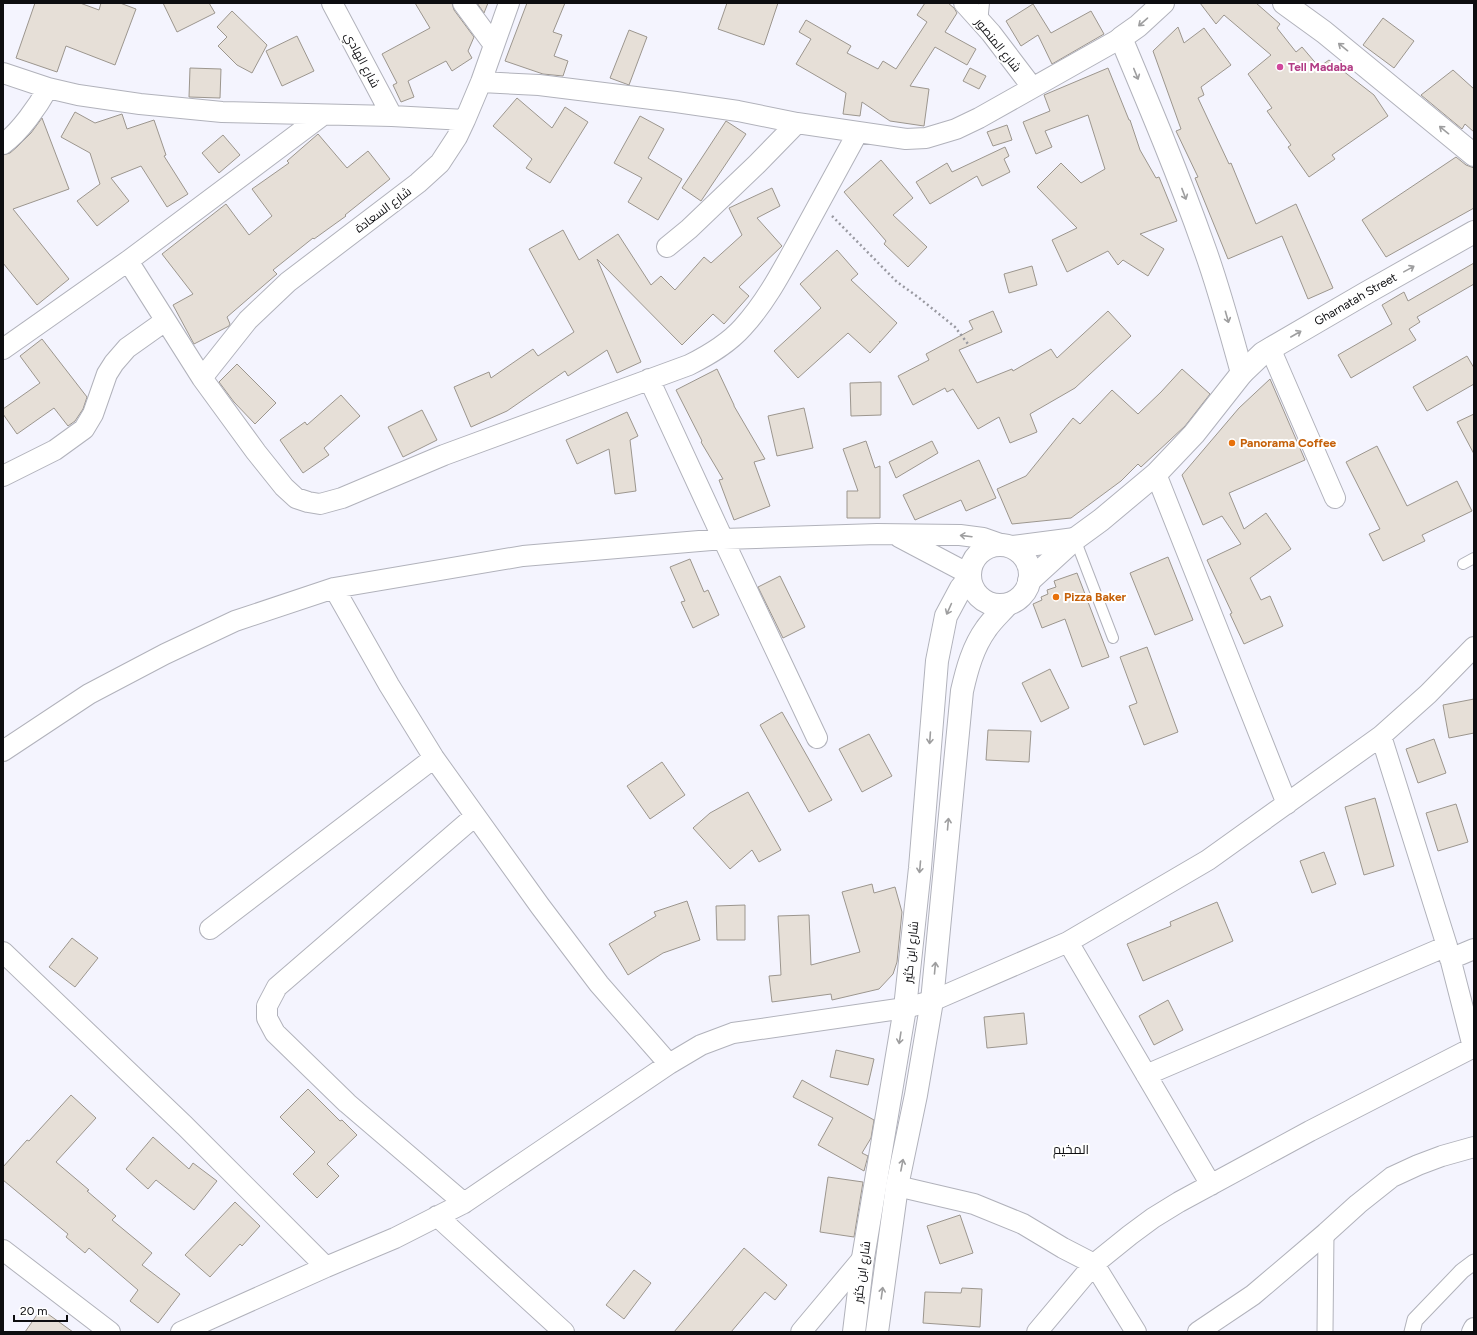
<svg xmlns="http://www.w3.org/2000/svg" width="1477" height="1335" font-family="Figtree,Cairo,sans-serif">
<rect width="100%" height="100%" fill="#f4f4fe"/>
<path fill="#e6dfd7" stroke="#9c968e" d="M 35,3 L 80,3 L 99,10 L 101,3 L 120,3 L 136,9 L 115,65 L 66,46 L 57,72 L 16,58 Z
M 163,3 L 209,3 L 215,13 L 177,32 Z
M 415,3 L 452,3 L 454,10 L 474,37 L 468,51 L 472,58 L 452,71 L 446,61 L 408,81 L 414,97 L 401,102 L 393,85 L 397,83 L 382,54 L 430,28 Z
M 477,3 L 488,3 L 484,13 Z
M 527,3 L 565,3 L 553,32 L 562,35 L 554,56 L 568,61 L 563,76 L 543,74 L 505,61 Z
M 727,3 L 778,3 L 764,45 L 718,29 Z
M 925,3 L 948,3 L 954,8 L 957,13 L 945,32 L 976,49 L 967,65 L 935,47 L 910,86 L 929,89 L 924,126 L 890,121 L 862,102 L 860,116 L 843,114 L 846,93 L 796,64 L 811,39 L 799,32 L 806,20 L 851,46 L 847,53 L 878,69 L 883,61 L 896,69 L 927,22 L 917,15 Z
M 1200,3 L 1256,3 L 1280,24 L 1277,28 L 1296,52 L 1302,47 L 1319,67 L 1329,60 L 1374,95 L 1388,116 L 1332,155 L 1335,159 L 1309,177 L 1288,147 L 1291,145 L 1267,111 L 1272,108 L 1248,74 L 1271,55 L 1224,15 L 1216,24 Z
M 1033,4 L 1051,33 L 1091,11 L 1104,34 L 1052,64 L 1038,35 L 1021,46 L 1006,21 Z
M 232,11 L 267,45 L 252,73 L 237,65 L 218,46 L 227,37 L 217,27 Z
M 1383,18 L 1414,41 L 1394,68 L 1363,45 Z
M 1178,27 L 1184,43 L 1204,28 L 1231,65 L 1201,87 L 1204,95 L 1198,98 L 1229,164 L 1231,163 L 1256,224 L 1296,204 L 1333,288 L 1308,299 L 1282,236 L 1228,259 L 1195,178 L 1198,177 L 1176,131 L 1181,129 L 1153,51 Z
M 629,30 L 647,37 L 629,85 L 610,78 Z
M 297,36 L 314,71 L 282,86 L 266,51 Z
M 190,68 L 221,69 L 220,98 L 189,97 Z
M 970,68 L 986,76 L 979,89 L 963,81 Z
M 1108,68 L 1129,120 L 1130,120 L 1140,150 L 1156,178 L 1159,177 L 1177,221 L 1140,234 L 1164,249 L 1148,276 L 1123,260 L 1118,265 L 1108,251 L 1067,272 L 1052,240 L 1077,228 L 1037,187 L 1061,163 L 1081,183 L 1105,169 L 1088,115 L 1045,131 L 1052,147 L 1036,154 L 1023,122 L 1050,111 L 1044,95 Z
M 1453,70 L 1474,89 L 1474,132 L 1465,124 L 1462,129 L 1421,95 Z
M 517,98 L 552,128 L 565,107 L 588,122 L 550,183 L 526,168 L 532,159 L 493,126 Z
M 75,112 L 95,123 L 122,114 L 127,129 L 154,120 L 166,155 L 164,156 L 188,194 L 167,207 L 141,166 L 111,178 L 129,201 L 97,226 L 77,201 L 100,184 L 90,153 L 61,137 Z
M 640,116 L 664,129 L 648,158 L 682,179 L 658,220 L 628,202 L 642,178 L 614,163 Z
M 42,118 L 69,189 L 13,209 L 69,279 L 37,305 L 3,263 L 3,155 L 10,153 L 17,147 L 31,133 Z
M 726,121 L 746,134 L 701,201 L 682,188 Z
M 1007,125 L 1012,140 L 993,146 L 987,132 Z
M 318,134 L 347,168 L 368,151 L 390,179 L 345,215 L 346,216 L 314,239 L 313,238 L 273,270 L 277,274 L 227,317 L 230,324 L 229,326 L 194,344 L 173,305 L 193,294 L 162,254 L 226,204 L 249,235 L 272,216 L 252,189 L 289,163 L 287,161 Z
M 223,135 L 240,155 L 219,173 L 202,153 Z
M 1005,147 L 1009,156 L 1004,159 L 1010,172 L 982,186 L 977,176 L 930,204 L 916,182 L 947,163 L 952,172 Z
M 1456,157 L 1466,165 L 1474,168 L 1474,208 L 1386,257 L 1362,220 Z
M 881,160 L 913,198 L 893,215 L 927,247 L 908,267 L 884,244 L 886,241 L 844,192 Z
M 772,188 L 780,206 L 757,218 L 782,246 L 739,287 L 749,296 L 724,324 L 713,314 L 682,345 L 597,259 L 641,362 L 617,373 L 607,350 L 568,376 L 565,371 L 507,411 L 471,427 L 454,387 L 489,372 L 491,378 L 533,349 L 538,356 L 574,332 L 529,249 L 563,230 L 579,260 L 618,234 L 651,285 L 661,276 L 675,290 L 704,257 L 711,263 L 742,235 L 729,208 Z
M 837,250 L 858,274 L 851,280 L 897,323 L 880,342 L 880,341 L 880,342 L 870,353 L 848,333 L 798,378 L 774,351 L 821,308 L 800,284 Z
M 1474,263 L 1474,284 L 1417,317 L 1420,322 L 1409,329 L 1416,340 L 1351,378 L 1338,355 L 1392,324 L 1382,305 L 1404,292 L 1408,301 Z
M 1032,266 L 1037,285 L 1009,293 L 1004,274 Z
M 993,311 L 1002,332 L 959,350 L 977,383 L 1012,369 L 1013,371 L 1051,349 L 1057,358 L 1108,311 L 1131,336 L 1075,388 L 1030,414 L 1037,432 L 1010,443 L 999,417 L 978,429 L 953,389 L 947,392 L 945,388 L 913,405 L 898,376 L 929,360 L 926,354 L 973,329 L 969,321 Z
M 42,339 L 87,397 L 83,409 L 75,421 L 68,426 L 54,408 L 17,434 L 3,414 L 3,409 L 40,383 L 20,356 Z
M 1467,356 L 1474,368 L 1474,384 L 1427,411 L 1413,387 Z
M 237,364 L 276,403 L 255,424 L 234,402 L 219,382 Z
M 717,369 L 734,405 L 734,406 L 765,459 L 754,462 L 770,506 L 734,520 L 719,480 L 723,479 L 701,442 L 702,441 L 676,390 Z
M 1182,369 L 1210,394 L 1185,426 L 1141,467 L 1138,464 L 1121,481 L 1071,518 L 1012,524 L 997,489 L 1026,476 L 1073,418 L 1080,424 L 1112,390 L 1138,414 L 1161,392 Z
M 1270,379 L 1305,460 L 1229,493 L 1244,529 L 1266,513 L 1291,549 L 1250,578 L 1261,600 L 1270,596 L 1283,626 L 1244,644 L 1230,614 L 1232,613 L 1207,560 L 1241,544 L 1222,516 L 1203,525 L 1182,475 L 1239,408 Z
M 881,382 L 881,415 L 851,416 L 850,383 Z
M 341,395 L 360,416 L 324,448 L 329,455 L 303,473 L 280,440 L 305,422 L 307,425 Z
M 804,408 L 813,448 L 777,456 L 768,416 Z
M 422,410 L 437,440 L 403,457 L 388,427 Z
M 627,412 L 638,436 L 630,440 L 636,491 L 615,494 L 609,449 L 577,464 L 566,440 Z
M 1474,414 L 1474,454 L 1457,422 Z
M 866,441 L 875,468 L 880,466 L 880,518 L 847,518 L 847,491 L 858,491 L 843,449 Z
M 932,441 L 938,453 L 896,478 L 889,462 Z
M 1377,446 L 1407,506 L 1457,481 L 1472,511 L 1422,535 L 1425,541 L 1383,561 L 1369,534 L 1380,529 L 1346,462 Z
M 979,460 L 996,498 L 966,511 L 961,500 L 915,520 L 903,495 Z
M 1168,557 L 1193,620 L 1155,635 L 1130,573 Z
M 690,559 L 704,592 L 708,590 L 719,615 L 693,628 L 681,602 L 685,601 L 670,567 Z
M 1077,573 L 1109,657 L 1082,667 L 1065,619 L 1042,628 L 1033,604 L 1042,600 L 1041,597 L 1048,594 L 1047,590 L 1056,587 L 1054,581 Z
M 780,576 L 805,627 L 783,638 L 758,587 Z
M 1147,647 L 1178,732 L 1144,745 L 1129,706 L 1137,703 L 1120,657 Z
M 1050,669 L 1069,708 L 1041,722 L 1022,683 Z
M 1474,699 L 1474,733 L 1449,738 L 1443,705 Z
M 782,712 L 832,800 L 809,812 L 760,725 Z
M 988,730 L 1031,731 L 1029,762 L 986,760 Z
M 869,734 L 892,776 L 862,792 L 839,749 Z
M 1434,739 L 1446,773 L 1418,783 L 1406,749 Z
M 662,762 L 685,795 L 650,819 L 627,786 Z
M 748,792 L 781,850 L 759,862 L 752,850 L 730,869 L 693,828 L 710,813 Z
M 1375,798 L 1394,866 L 1364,875 L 1345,807 Z
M 1456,804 L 1468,842 L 1438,851 L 1426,813 Z
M 1324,852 L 1336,884 L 1312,893 L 1300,861 Z
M 872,884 L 874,893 L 895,887 L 902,912 L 897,962 L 893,974 L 879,989 L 832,1000 L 831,994 L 772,1002 L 769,976 L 781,975 L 778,916 L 809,915 L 811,965 L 860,952 L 842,892 Z
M 687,901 L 700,940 L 663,953 L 628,975 L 609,944 L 656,916 L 654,912 Z
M 1217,902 L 1233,941 L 1143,981 L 1127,944 L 1171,926 L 1170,922 Z
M 745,905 L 745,940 L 717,940 L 716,906 Z
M 72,938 L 98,958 L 75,987 L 49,967 Z
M 1168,1000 L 1183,1030 L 1154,1045 L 1139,1016 Z
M 1024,1013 L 1027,1044 L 987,1048 L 984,1017 Z
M 836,1050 L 874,1059 L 868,1085 L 830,1077 Z
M 802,1080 L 874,1120 L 871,1138 L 862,1153 L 868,1156 L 864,1171 L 818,1145 L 833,1118 L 793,1097 Z
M 308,1089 L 340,1121 L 342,1120 L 357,1135 L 327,1164 L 339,1176 L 317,1198 L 293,1174 L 315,1152 L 280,1117 Z
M 71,1095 L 96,1118 L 56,1162 L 89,1190 L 87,1191 L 116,1216 L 112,1220 L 152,1253 L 142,1265 L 180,1294 L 158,1323 L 130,1301 L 138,1290 L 89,1248 L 85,1253 L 66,1237 L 68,1234 L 3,1180 L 3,1167 L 27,1140 L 29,1141 Z
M 153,1137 L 189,1169 L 193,1163 L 217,1181 L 194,1210 L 156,1180 L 148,1189 L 126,1169 Z
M 828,1177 L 863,1182 L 854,1237 L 820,1232 Z
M 235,1202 L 260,1226 L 242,1246 L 240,1244 L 210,1277 L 185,1255 Z
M 960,1215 L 973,1253 L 940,1264 L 927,1226 Z
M 744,1248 L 787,1285 L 775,1300 L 765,1292 L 731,1332 L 674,1332 Z
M 634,1270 L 651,1283 L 624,1319 L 606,1305 Z
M 962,1288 L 982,1289 L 980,1327 L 923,1323 L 925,1292 L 961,1293 Z
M 41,1309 L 73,1332 L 25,1332 Z"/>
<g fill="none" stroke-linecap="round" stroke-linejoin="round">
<g stroke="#b1b2bb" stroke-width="12">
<path id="service" d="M 982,23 L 984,3
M 1075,539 L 1113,638
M 1463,564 L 1474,558"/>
</g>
<g stroke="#b1b2bb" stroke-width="17">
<path id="pedestrian" d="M 1325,1332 L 1326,1233
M 1412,1332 L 1415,1320 L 1462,1271 L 1474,1262"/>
</g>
<g stroke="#b1b2bb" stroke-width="22">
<path id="minor" d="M 332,3 L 392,116
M 463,3 L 494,45
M 964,3 L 991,33 L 1032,87
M 3,73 L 48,88 L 78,95 L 140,104 L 222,112 L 392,116 L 465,120
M 481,82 L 539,85 L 676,102 L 738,111 L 797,123 L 906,139 L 926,138 L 956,129 L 979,118 L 1121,38
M 3,144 C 20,132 38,106 48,88
M 667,247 L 689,229 L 757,164 L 797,123
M 128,261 L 202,378 L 256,452 L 284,487 L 296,498 L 308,502 L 320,504 L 342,498 L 444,455 L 689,365 C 709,355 728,344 743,327 C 766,302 782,271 798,242 C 818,206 838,169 858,132
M 1270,348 L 1335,498
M 3,349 L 128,261 L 323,115
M 202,378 L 248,320 L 288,282 L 418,183 L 440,163 L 457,137 L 465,120 L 481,82 L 509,3
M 649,379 L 723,539 L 817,738
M 1156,474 L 1287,804
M 3,476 L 55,450 L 84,429 L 93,414 L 107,374 L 114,363 L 127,348 L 165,321
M 899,537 L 969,574
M 334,588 L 389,685 L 434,758 L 540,906 L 599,984 L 669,1064
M 1381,736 L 1447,946 L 1473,1047
M 3,751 L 89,694 L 165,654 L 235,621 L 334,588 L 523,556 L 723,539 L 877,534 L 960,535 L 983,538 L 1003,545
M 210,929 L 434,758
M 1068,942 L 1211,1185
M 3,952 L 185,1126 L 326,1267
M 1450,959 L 1474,949
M 1146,1075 L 1447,946
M 897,1186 L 974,1204 L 1023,1224 L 1063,1248 L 1094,1264 L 1136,1332
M 464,1203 L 347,1103 L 275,1033 L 267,1018 L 267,1006 L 277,987 L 475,816
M 437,1216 L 564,1332
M 3,1250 L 110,1332
M 181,1332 L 326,1267 L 395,1238 L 464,1203 L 669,1064 L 701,1045 L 733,1033 L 905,1008 L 932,1001 L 1068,942 L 1208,860 L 1381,736 L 1428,694 L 1474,647
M 801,1332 L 863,1258
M 1037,1332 L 1094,1264 L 1130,1235 L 1153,1218 L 1179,1202 L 1310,1131 L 1474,1047
M 1198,1332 L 1253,1295 L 1326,1233 L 1358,1204 L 1392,1177 L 1418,1165 L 1442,1156 L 1474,1147
M 1472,1332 L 1474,1328"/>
</g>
<g stroke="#b1b2bb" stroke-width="24">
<g id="tertiary">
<path d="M 1163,3 L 1138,26 L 1121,38 C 1150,107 1179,176 1204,247 C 1219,288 1230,330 1242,373"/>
<path d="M 1284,3 L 1324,32 L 1474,155"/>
<circle cx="1000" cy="575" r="30"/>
<path d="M 1013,547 L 1075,539"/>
<path id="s1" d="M 1029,581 L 1075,539 L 1101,520 L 1156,474 L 1194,434 L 1242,373 L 1263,353 L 1366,293 L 1474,232"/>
<path d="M 854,1332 L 863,1258 L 905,1008 L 920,868 L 937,661 L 946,616 L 961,588 L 970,577"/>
<path d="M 877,1332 L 897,1186 L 916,1095 L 932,1001 L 962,691 C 967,669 973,647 986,629 C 992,620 1000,613 1007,605"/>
</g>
</g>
<path stroke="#9999a1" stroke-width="2.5" stroke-dasharray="2 3" stroke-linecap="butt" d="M 832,216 L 897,282 L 918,297 L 955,327 L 968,344"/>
<use href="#service" stroke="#fff" stroke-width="10"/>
<use href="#pedestrian" stroke="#fff" stroke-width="15"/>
<use href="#minor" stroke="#fff" stroke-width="20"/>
<use href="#tertiary" stroke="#fff" stroke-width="22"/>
</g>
<defs><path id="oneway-shaft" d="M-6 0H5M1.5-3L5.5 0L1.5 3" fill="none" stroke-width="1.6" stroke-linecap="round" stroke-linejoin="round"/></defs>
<g stroke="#9e9e9f">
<use href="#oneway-shaft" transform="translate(1143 22) rotate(139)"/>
<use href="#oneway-shaft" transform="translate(1343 47) rotate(-141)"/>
<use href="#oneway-shaft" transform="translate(1136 74) rotate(68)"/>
<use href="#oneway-shaft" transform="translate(1444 130) rotate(-141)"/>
<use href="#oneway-shaft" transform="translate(1184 194) rotate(69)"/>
<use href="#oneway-shaft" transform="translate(1409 269) rotate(-29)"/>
<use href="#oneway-shaft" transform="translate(1227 317) rotate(74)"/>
<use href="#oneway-shaft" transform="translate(1296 334) rotate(-30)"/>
<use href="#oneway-shaft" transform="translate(966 536) rotate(-173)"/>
<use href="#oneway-shaft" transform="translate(949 609) rotate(114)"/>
<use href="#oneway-shaft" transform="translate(930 738) rotate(94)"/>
<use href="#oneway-shaft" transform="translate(948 824) rotate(-85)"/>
<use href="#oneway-shaft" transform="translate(920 867) rotate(95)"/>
<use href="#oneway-shaft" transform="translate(935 968) rotate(-85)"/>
<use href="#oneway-shaft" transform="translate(900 1038) rotate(99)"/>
<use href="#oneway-shaft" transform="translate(902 1165) rotate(-79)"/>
<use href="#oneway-shaft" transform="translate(882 1293) rotate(-82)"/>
</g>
<circle fill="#d1479c" stroke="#fff" stroke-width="1.5" cx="1280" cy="67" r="4"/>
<g fill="#e8710a" stroke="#fff" stroke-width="1.5">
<circle cx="1232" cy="443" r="4"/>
<circle cx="1056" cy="597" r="4"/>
</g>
<g text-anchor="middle" stroke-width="4" stroke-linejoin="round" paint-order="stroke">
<g font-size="12" fill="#0d0d10" stroke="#fff">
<text transform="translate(998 45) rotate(51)" y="4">شارع المنصور</text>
<text transform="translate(362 60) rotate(62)" y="4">شارع الهادي</text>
<text transform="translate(383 210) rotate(-37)" y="4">شارع السعادة</text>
<text dy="4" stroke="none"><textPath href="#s1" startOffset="435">Gharnatah Street</textPath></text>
<text transform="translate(911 952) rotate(-84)" y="4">شارع ابن كثير</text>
<text transform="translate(862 1272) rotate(-82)" y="4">شارع ابن كثير</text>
</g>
<g font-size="12" font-weight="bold" fill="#b23c85" stroke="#fff" text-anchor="start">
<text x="1288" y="71">Tell Madaba</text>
</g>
<g font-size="12" font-weight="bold" fill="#c56008" stroke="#fff" text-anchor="start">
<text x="1240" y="447">Panorama Coffee</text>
<text x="1064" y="601">Pizza Baker</text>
</g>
<g font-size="13" fill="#0d0d10" stroke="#fff">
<text x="1071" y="1154">المخيم</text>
</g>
</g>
<rect width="1477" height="1335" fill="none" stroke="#0d0d10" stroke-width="8"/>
<path d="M14 1315v6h53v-6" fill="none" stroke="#0d0d10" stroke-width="2"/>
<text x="20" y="1315" font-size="12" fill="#0d0d10" stroke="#ffffff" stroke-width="3" paint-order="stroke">20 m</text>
</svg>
